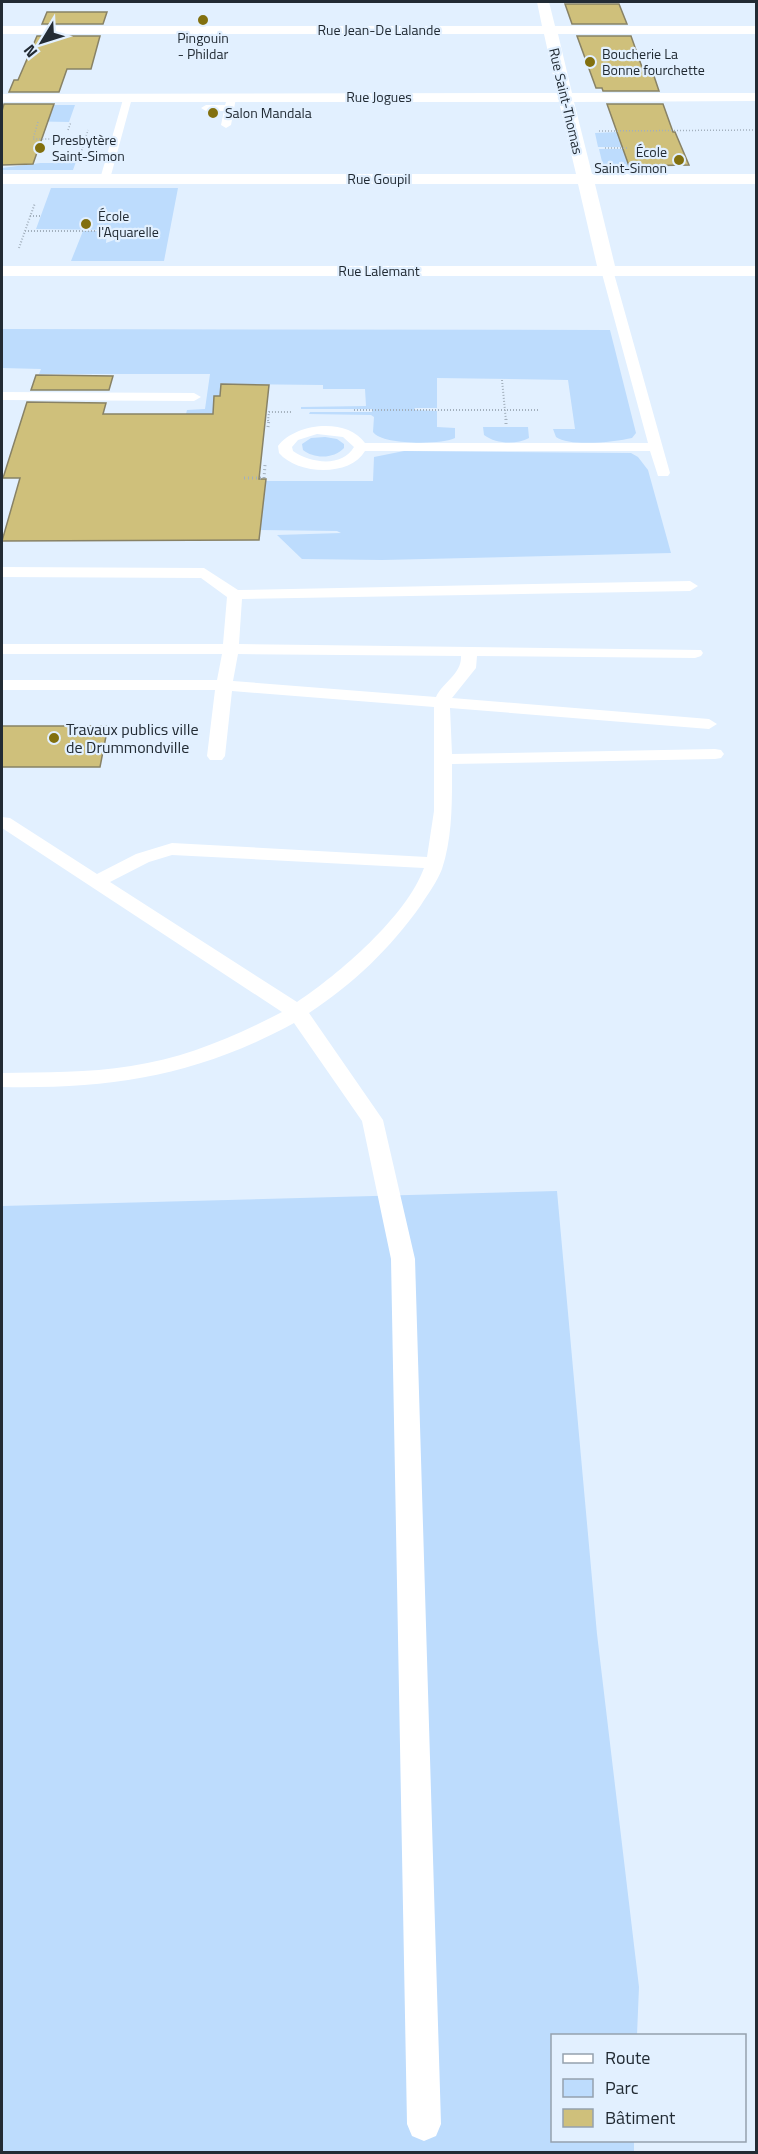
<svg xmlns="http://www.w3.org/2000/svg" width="758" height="2154" font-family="'Titillium Web',sans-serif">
<rect width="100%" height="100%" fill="#e2f0ff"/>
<path fill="#bddcfd" d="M 14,105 L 75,105 L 69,122 L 17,121 Z
M 618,132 L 628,147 L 598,147 L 595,133 Z
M 599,149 L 629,149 L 626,158 L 629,166 L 652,166 L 654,170 L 604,170 Z
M 76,156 L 78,156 L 73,170 L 2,170 L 2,168 L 40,163 L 74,163 Z
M 51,188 L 178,188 L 164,261 L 71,261 L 83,231 L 107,231 L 106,243 L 114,240 L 117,230 L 36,229 Z
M 2,329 L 610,330 L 636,433 L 632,438 C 615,442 570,447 556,437 L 553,429 L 575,429 L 568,380 L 437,378 L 437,408 L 415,408 L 414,410 L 437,411 L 437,427 L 455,428 L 455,438 C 442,445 381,445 373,432 L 374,417 L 371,415 L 309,414 L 310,412 L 372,412 L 372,409 L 301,409 L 301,407 L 366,406 L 365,389 L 323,389 L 323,385 L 222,384 L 220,396 L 214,396 L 213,414 L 186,414 L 187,410 L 205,409 L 210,374 L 39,374 L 41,369 L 2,368 Z
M 483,427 L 528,427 L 529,438 C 516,445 496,444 484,435 Z
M 325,437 L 337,439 L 344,444 L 344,448 C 334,459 314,459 303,450 L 302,444 L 311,438 Z
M 404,451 L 631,453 L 638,457 L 648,470 L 671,553 L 382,560 L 302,559 L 277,535 L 341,533 L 337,531 L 260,530 L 266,481 L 373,481 L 374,457 Z
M 557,1191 L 597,1634 L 639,1987 L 637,2035 L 552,2036 L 552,2140 L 634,2141 L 634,2152 L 2,2152 L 2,1206 Z"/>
<path fill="#cfc07b" stroke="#888266" stroke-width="1.5" d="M 565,4 L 619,4 L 627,24 L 572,24 Z
M 47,12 L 107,12 L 103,24 L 42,24 Z
M 37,36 L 100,36 L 91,69 L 67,69 L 59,92 L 9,92 L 14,80 L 18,80 Z
M 577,36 L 631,36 L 643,70 L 652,70 L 659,91 L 603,91 L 602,88 L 596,88 Z
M 4,104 L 54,104 L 33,164 L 2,165 L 2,111 Z
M 607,104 L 663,104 L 673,132 L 675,132 L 689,165 L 629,166 Z
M 36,375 L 113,376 L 109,390 L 31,390 Z
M 221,384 L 269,385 L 259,479 L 266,479 L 259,540 L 2,541 L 20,478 L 3,478 L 27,402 L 106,403 L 103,414 L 213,414 L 214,396 L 220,396 Z
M 2,726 L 108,726 L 100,767 L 2,767 Z"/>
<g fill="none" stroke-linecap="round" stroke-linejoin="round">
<path stroke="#a3b0bd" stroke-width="1.5" stroke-dasharray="1 2" stroke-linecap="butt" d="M 38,122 L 33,139 L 85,139
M 68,130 L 71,122
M 599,131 L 756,130
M 605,148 L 628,148
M 80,156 L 88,130"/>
<path stroke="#a3b0bd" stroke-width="2" stroke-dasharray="1 2" stroke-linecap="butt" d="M 30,216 L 40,216
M 25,231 L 35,203
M 19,248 L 25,231 L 116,231
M 502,380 L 506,421
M 354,410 L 539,410
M 268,421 L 269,412 L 291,412"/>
<path stroke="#a3b0bd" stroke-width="3" stroke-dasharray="1 3" stroke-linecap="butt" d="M 506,419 L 506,424
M 268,427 L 269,419
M 244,478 L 264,478 L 265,465"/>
<path fill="#fff" fill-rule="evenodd" d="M 124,96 L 132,98 L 110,179 L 105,182 L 100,179 Z
M 228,96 L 236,98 L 231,125 L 226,128 L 221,125 L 224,111 L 206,111 L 201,108 L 206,105 L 225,105 Z
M 607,267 L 613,270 L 670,473 L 668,476 L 658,476 L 650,451 L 365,451 C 350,477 298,475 279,453 L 278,446 C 295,423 347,417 365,443 L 648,443 L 601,270 ZM 317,434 L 343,437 L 354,447 C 342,468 310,463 293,451 L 292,447 L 298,440 Z
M 2,392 L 194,393 L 201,397 L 194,401 L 2,400 Z
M 2,567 L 204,568 L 238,590 L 690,581 L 698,586 L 690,591 L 242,599 L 239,644 L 701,650 L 703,653 L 701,656 L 695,658 L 477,656 L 476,668 L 452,698 L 709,719 L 717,724 L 709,729 L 450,708 L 452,754 L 715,749 L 721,750 L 724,754 L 721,758 L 715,759 L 452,764 C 452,799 453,836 442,869 C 437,882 428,894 421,905 C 390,949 353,984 309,1013 L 383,1120 L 415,1259 L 441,2124 L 436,2136 L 424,2141 L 412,2136 L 407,2124 L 391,1259 L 362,1121 L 294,1023 C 197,1076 111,1089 2,1087 L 2,1073 C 45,1072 88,1073 131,1066 C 185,1058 234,1037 282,1012 L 2,828 L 2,817 L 10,818 L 97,874 L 136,854 L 172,843 L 427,857 L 434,811 L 434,707 L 232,691 L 225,756 L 222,760 L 210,760 L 207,756 L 215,690 L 2,690 L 2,680 L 217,680 L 222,654 L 2,654 L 2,644 L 223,644 L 227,597 L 201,578 L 2,577 ZM 238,654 L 461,656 C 462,674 443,682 436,697 L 233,681 ZM 172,855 L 424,868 C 406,917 339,974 297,1002 L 110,882 L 149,862 Z"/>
<path fill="#fff" fill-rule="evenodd" d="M 537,2 L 549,2 L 555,26 L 756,26 L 756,34 L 558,34 L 572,93 L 756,93 L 756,101 L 574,102 L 592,174 L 756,174 L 756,184 L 595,184 L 615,266 L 756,266 L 756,276 L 2,276 L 2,266 L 597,266 L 578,184 L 2,184 L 2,174 L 576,174 L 559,102 L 2,102 L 2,94 L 557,93 L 544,34 L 2,34 L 2,26 L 542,26 Z"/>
</g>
<g fill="#82700f" stroke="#e2f0ff" stroke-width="2">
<circle cx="203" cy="20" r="6"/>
<circle cx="590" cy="62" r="6"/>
<circle cx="213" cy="113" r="6"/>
<circle cx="40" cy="148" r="6"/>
<circle cx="679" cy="160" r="6"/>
<circle cx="86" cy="224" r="6"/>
<circle cx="54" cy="738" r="6"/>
</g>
<g text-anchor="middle" stroke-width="4.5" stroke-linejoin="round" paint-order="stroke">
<g font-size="14" fill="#222b34" stroke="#e2f0ff">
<text x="379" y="35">Rue Jean-De Lalande</text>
<text x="379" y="102">Rue Jogues</text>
<text transform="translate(566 101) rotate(77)" y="5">Rue Saint-Thomas</text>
<text x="379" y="184">Rue Goupil</text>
<text x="379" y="276">Rue Lalemant</text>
</g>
<g font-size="14" fill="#222b34" stroke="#e2f0ff" text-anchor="start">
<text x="203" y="43" text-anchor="middle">Pingouin<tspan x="203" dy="16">- Phildar</tspan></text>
<text x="602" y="59">Boucherie La<tspan x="602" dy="16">Bonne fourchette</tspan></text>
<text x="225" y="118">Salon Mandala</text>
<text x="52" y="145">Presbytère<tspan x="52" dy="16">Saint-Simon</tspan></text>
<text x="667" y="157" text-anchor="end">École<tspan x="667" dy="16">Saint-Simon</tspan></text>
<text x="98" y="221">École<tspan x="98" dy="16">l'Aquarelle</tspan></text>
</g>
<g font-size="16" fill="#222b34" stroke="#e2f0ff" text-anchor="start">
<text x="66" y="735">Travaux publics ville<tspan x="66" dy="18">de Drummondville</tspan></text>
</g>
</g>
<rect width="758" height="2154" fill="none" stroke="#222b34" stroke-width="6"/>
<rect x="551" y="2034" width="195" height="108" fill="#e2f0ff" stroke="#95a1ae" stroke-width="1.5"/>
<rect x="563" y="2054" width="30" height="9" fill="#ffffff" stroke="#95a1ae" stroke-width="1.5"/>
<text x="605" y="2064" font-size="18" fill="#222b34">Route</text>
<rect x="563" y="2079" width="30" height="18" fill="#bddcfd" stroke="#95a1ae" stroke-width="1.5"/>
<text x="605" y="2094" font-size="18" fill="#222b34">Parc</text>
<rect x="563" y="2109" width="30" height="18" fill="#cfc07b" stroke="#95a1ae" stroke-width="1.5"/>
<text x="605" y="2124" font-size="18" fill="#222b34">Bâtiment</text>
<g transform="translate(42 42) rotate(232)" stroke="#e2f0ff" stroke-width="4.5" paint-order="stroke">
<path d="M0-4.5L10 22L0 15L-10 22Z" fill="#222b34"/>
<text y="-9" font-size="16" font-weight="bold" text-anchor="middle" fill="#222b34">N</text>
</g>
</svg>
